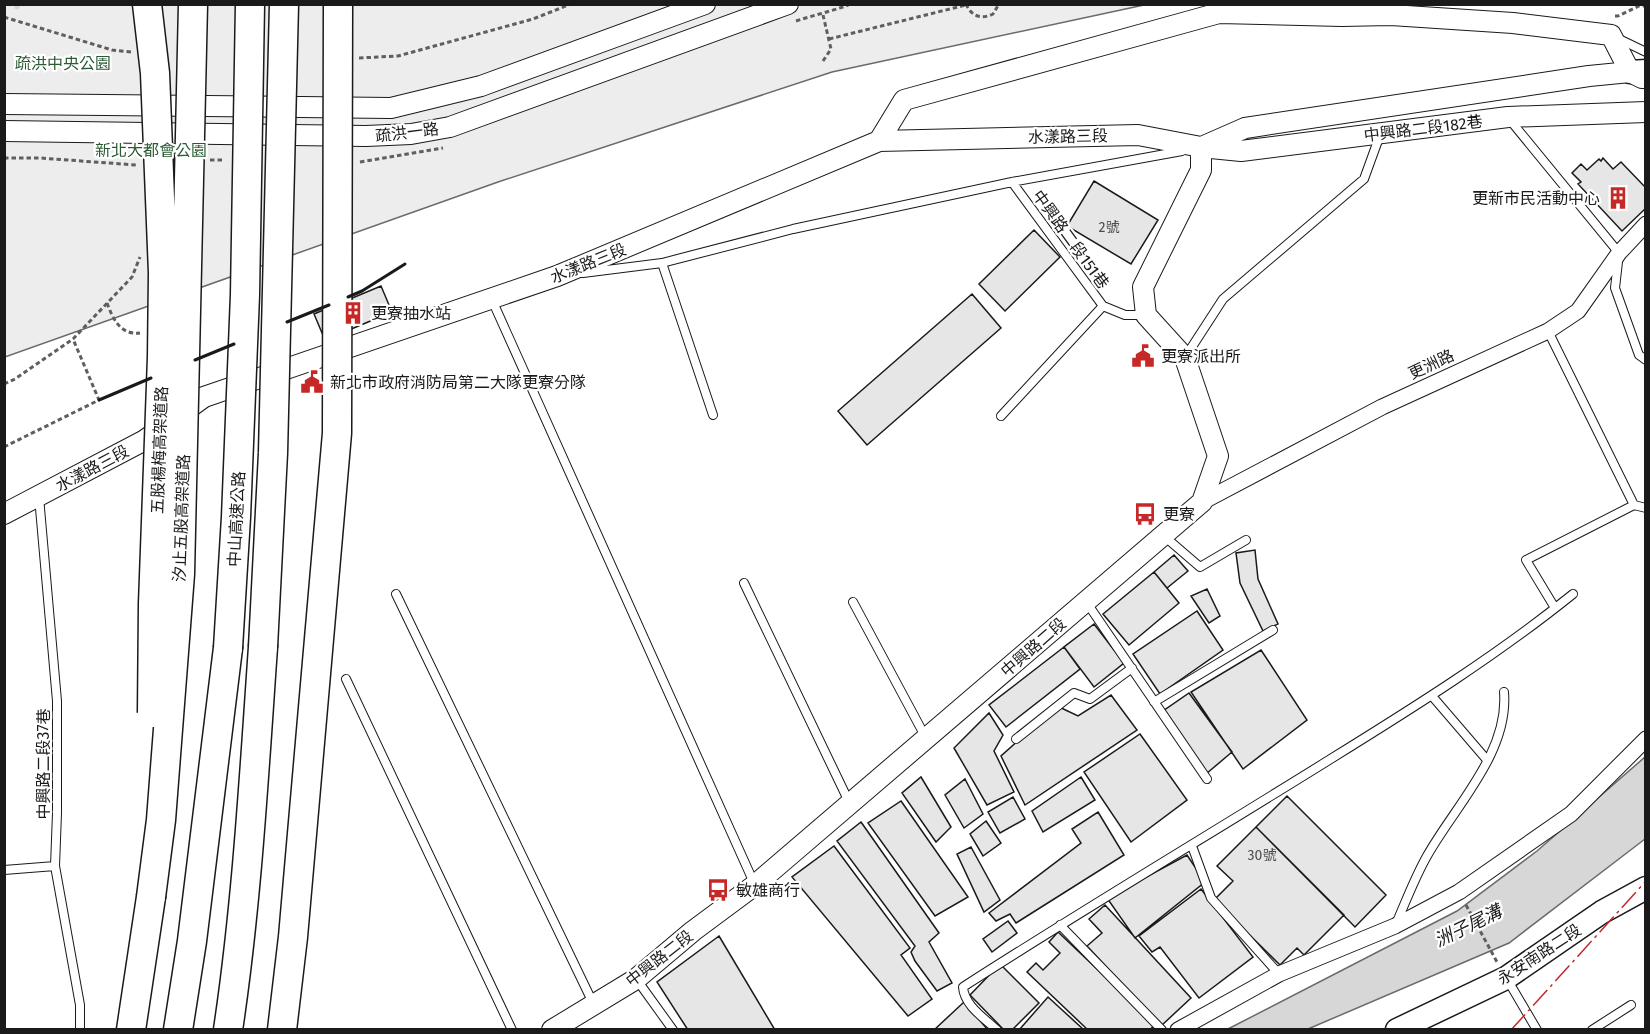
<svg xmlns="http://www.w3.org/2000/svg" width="1650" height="1034" font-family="'Fira Sans','Noto Sans TC',sans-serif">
<rect width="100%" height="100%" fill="#fff"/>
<path fill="#ededed" stroke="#6a6a6a" stroke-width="1.5" d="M 5,5 L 1144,5 L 832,72 L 498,182 L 5,357 Z"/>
<path fill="#d7d7d7" stroke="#6a6a6a" stroke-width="1.5" d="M 1645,757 L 1645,839 L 1509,943 L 1308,1029 L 1226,1030 L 1457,911 L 1537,851 Z"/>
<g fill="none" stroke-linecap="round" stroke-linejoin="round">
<path stroke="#d7d7d7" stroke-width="5" d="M 17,7 L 18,4"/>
</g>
<path fill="#e6e6e6" stroke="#1a1a1a" stroke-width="1.5" d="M 1603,158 L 1613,169 L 1621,162 L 1646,188 L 1646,208 L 1622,231 L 1578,184 L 1581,182 L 1572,173 L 1581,164 L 1587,170 L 1599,159 L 1601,161 Z
M 1094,181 L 1158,220 L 1131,264 L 1067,226 Z
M 1034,230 L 1060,257 L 1005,311 L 979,284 Z
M 381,286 L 392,312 L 325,340 L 314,314 Z
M 972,294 L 1001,328 L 867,445 L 838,411 Z
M 1255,550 L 1258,579 L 1278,624 L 1263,631 L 1240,583 L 1236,553 Z
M 1174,555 L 1188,571 L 1167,588 L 1154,572 Z
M 1154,572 L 1179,603 L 1129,645 L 1103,614 Z
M 1207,589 L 1220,616 L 1209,623 L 1191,596 Z
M 1197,611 L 1223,650 L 1160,694 L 1133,654 Z
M 1094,624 L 1124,663 L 1094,687 L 1064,647 Z
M 1064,647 L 1080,669 L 1006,727 L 989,705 Z
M 1261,650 L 1307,720 L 1243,769 L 1191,692 Z
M 1189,693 L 1232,752 L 1206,774 L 1163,711 Z
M 1111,695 L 1137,730 L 1025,805 L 1001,756 L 1057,706 L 1078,716 Z
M 989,713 L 1003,735 L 994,751 L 1014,792 L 987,805 L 954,748 Z
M 1140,734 L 1187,800 L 1131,842 L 1084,772 Z
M 921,777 L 951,827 L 936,842 L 902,793 Z
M 1081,777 L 1095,800 L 1043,832 L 1032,811 Z
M 965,779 L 983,814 L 964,828 L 945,795 Z
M 1287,796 L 1386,895 L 1355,927 L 1256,827 Z
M 1013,797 L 1025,819 L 1000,833 L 988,812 Z
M 901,801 L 968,897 L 935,916 L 868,823 Z
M 1098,812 L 1124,855 L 1016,923 L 1010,914 L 996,921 L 989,913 L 1081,843 L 1072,829 Z
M 986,821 L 1001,843 L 983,856 L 970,834 Z
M 861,822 L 939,933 L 929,942 L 952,983 L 937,991 L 915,961 L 911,952 L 915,946 L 837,841 Z
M 1256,827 L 1344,915 L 1304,955 L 1297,948 L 1280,965 L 1214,900 L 1233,881 L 1217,866 Z
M 834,846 L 910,948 L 901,955 L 932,999 L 908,1016 L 792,877 Z
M 971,847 L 1000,900 L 984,912 L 957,854 Z
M 1187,855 L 1205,882 L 1135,938 L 1107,898 Z
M 1201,889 L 1253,957 L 1199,998 L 1160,947 L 1152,952 L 1139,936 Z
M 1105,905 L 1191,998 L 1161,1026 L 1087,946 L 1102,933 L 1089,919 Z
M 1008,921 L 1017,933 L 992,952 L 983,939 Z
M 1058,932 L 1155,1024 L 1150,1030 L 1088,1030 L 1027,972 L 1036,963 L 1043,970 L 1060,953 L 1049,942 Z
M 719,936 L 775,1030 L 688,1030 L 657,982 Z
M 1000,964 L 1039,1003 L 1012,1030 L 1004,1030 L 970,995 Z
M 1048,997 L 1084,1030 L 1019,1030 Z
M 964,1002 L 988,1030 L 934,1030 Z"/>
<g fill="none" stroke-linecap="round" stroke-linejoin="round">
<g stroke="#1a1a1a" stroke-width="10">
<path id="service" d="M 1617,38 L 1646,52
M 1510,120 L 1619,253 L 1615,288 L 1639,355 L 1646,360
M 1012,182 L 1103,306 L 1125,315 L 1144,315
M 662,263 L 713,415
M 583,273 L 662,263 L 793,229 L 1012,182 L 1182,151
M 492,300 L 754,883
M 1548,331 L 1634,505 L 1646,508
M 1186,356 L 1223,299 L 1364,179 L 1380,135
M 1001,416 L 1103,306
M 39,497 L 57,701 L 57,813 L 55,866 L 80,1005 L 80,1030
M 1164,536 L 1200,567 L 1246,540
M 744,583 L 850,804
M 396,594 L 593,1003
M 853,602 L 926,738
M 1087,603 L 1207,779
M 1555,608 L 1526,560 L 1634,505
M 346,679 L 512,1030
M 1432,696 L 1487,760
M 1154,702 L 1273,630
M 1016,739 L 1074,693 L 1090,699 L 1132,668
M 1192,846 L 1211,898 L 1279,974
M 4,870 L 55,866
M 1396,924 C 1406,901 1415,877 1427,856 C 1455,806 1509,753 1504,692
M 1060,925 L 1162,1030
M 1507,979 L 1537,1030
M 637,980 L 673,1030
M 997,1030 C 984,1018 964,1005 963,987 C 1084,909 1207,836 1329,760 C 1413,708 1496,656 1573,594
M 1592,1030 L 1631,1005"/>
</g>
<g stroke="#1a1a1a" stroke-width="17">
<path id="minor" d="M 1202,502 L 1382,407 L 1548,331 L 1578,311 L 1619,253 L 1646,224
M 1178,1030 L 1279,974 L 1395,926 L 1459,892 L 1571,814 L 1646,739"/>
</g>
<g stroke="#1a1a1a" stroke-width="22">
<path id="tertiary" d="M 1219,13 L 1342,16 L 1391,15 L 1513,23 L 1611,35 L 1630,72
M 4,104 L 391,108 L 481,86 L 705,4
M 4,131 L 366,136 L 411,134 L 450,127 L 788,4
M 879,141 L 904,100 L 1219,13 L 1226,4
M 1204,146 L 1245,128 L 1589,76 L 1630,72 L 1642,78
M 4,514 L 145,440 L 204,397 L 557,276 L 879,141 L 1138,135 L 1201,147 L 1241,151 L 1508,117 L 1646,112
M 552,1030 L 636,979 L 693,931 L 755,885 L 1202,502 L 1218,456 L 1185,358 L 1146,315 L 1143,287 L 1201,170 L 1201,147"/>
</g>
<g stroke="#1a1a1a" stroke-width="25">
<path id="secondary" d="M 1630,72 L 1646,71
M 1397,1030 L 1506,978 L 1602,912 L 1646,888"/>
</g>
<g stroke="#1a1a1a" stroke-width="31">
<path id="motorway" d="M 131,1030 L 151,897
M 178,1030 L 192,941 L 228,648
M 228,1030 C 247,903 254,775 263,647"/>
</g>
<path stroke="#5f5f5f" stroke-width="3" stroke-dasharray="4.5 3" stroke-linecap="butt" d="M 966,4 C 971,16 981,20 993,14 L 999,4
M 1615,16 L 1618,16 L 1639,6 L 1646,6
M 4,17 L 112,50 L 131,52
M 796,21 C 814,15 833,11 851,4
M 829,39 L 966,5
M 359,58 L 398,56 L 533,19 L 571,4
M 823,61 L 831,49 L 823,15
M 4,158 L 40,158 L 136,165
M 210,160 L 225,160
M 360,162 L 443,148
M 107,303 C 113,319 120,335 140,333
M 4,384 L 15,379 L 73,339 L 132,277 L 140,257
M 4,447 L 99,400 L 73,339
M 1466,905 L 1497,962"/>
<use href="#service" stroke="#fff" stroke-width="8"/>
<use href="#minor" stroke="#fff" stroke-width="15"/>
<use href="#tertiary" stroke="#fff" stroke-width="20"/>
<use href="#secondary" stroke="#fff" stroke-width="22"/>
<use href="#motorway" stroke="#fff" stroke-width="28"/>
<g stroke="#1a1a1a" stroke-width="31" stroke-linecap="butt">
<path id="motorway-bridge" d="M 147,4 L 155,73 L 163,273 L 162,357 L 153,604 L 152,713
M 263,647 L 273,453 L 284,4
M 228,648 L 236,517 L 245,295 L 250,4
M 151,897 L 161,820 L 180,574 L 193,4
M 282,1030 L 293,937 L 337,433 L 338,4"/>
</g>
<use href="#motorway-bridge" stroke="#fff" stroke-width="28"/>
<path stroke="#1a1a1a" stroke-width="3" d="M 348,297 L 362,291 L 405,264
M 287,322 L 329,305
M 195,360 L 234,344
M 99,400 L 151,378"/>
<path stroke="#c62828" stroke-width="1.5" stroke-dasharray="21 4.5 3 4.5" stroke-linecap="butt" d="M 1511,1030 L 1646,881"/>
</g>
<defs>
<g id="building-bare" transform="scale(1.8)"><path d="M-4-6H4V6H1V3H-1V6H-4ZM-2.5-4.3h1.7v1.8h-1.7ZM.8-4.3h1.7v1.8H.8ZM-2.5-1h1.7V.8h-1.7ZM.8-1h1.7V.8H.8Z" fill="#c62828" stroke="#fff" stroke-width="2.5" paint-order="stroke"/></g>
<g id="civic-bare" transform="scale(1.8)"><path d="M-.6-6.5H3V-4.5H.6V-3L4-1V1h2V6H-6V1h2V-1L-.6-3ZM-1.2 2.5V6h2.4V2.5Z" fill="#c62828" stroke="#fff" stroke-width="2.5" paint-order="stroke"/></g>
<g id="bus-bare" transform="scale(1.8)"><path d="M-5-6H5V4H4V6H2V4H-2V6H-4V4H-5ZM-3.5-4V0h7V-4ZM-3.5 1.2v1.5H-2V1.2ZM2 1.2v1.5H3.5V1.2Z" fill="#c62828" stroke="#fff" stroke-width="2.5" paint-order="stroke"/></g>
</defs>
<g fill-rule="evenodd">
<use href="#building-bare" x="1618" y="198"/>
<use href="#building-bare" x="353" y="313"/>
<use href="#civic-bare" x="1143" y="356"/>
<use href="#civic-bare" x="312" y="382"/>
<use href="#bus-bare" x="1145" y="514"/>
<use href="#bus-bare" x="718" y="890"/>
</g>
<g text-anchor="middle" stroke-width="4.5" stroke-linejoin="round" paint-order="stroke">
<g font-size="14" fill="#4d4d4d">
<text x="1109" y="232">2號</text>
<text x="1262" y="860">30號</text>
</g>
<g font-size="16" fill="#2b5a34" stroke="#fff">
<text x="63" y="69">疏洪中央公園</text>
<text x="151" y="156">新北大都會公園</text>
</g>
<g font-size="16" fill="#1a1a1a" stroke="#fff">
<text transform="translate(1423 128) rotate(-7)" y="6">中興路二段182巷</text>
<text transform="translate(407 132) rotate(-7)" y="6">疏洪一路</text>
<text transform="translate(1068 136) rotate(-1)" y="6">水漾路三段</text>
<text transform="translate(1071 239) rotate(54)" y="6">中興路二段151巷</text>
<text transform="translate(588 263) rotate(-22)" y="6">水漾路三段</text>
<text transform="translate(1431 364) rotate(-25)" y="6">更洲路</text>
<text transform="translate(159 450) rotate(-88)" y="6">五股楊梅高架道路</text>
<text transform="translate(92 468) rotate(-28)" y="6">水漾路三段</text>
<text transform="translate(181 518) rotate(-88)" y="6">汐止五股高架道路</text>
<text transform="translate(236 519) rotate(-87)" y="6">中山高速公路</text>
<text transform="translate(1033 647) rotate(-41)" y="6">中興路二段</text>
<text transform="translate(43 764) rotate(-90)" y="6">中興路二段37巷</text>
<text transform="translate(1539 954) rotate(-33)" y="6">永安南路二段</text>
<text transform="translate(659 958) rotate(-38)" y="6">中興路二段</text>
</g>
<g font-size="16" fill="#1a1a1a" stroke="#fff" text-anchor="start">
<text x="1600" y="204" text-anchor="end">更新市民活動中心</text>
<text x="371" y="319">更寮抽水站</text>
<text x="1161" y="362">更寮派出所</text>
<text x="330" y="388">新北市政府消防局第二大隊更寮分隊</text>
<text x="1163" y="520">更寮</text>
<text x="736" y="896">敏雄商行</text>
</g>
<g font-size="18" font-style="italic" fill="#1a1a1a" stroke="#fff">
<text transform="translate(1468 926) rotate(-26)" y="6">洲子尾溝</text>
</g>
</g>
<rect width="1650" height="1034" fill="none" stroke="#1a1a1a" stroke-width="12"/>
</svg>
